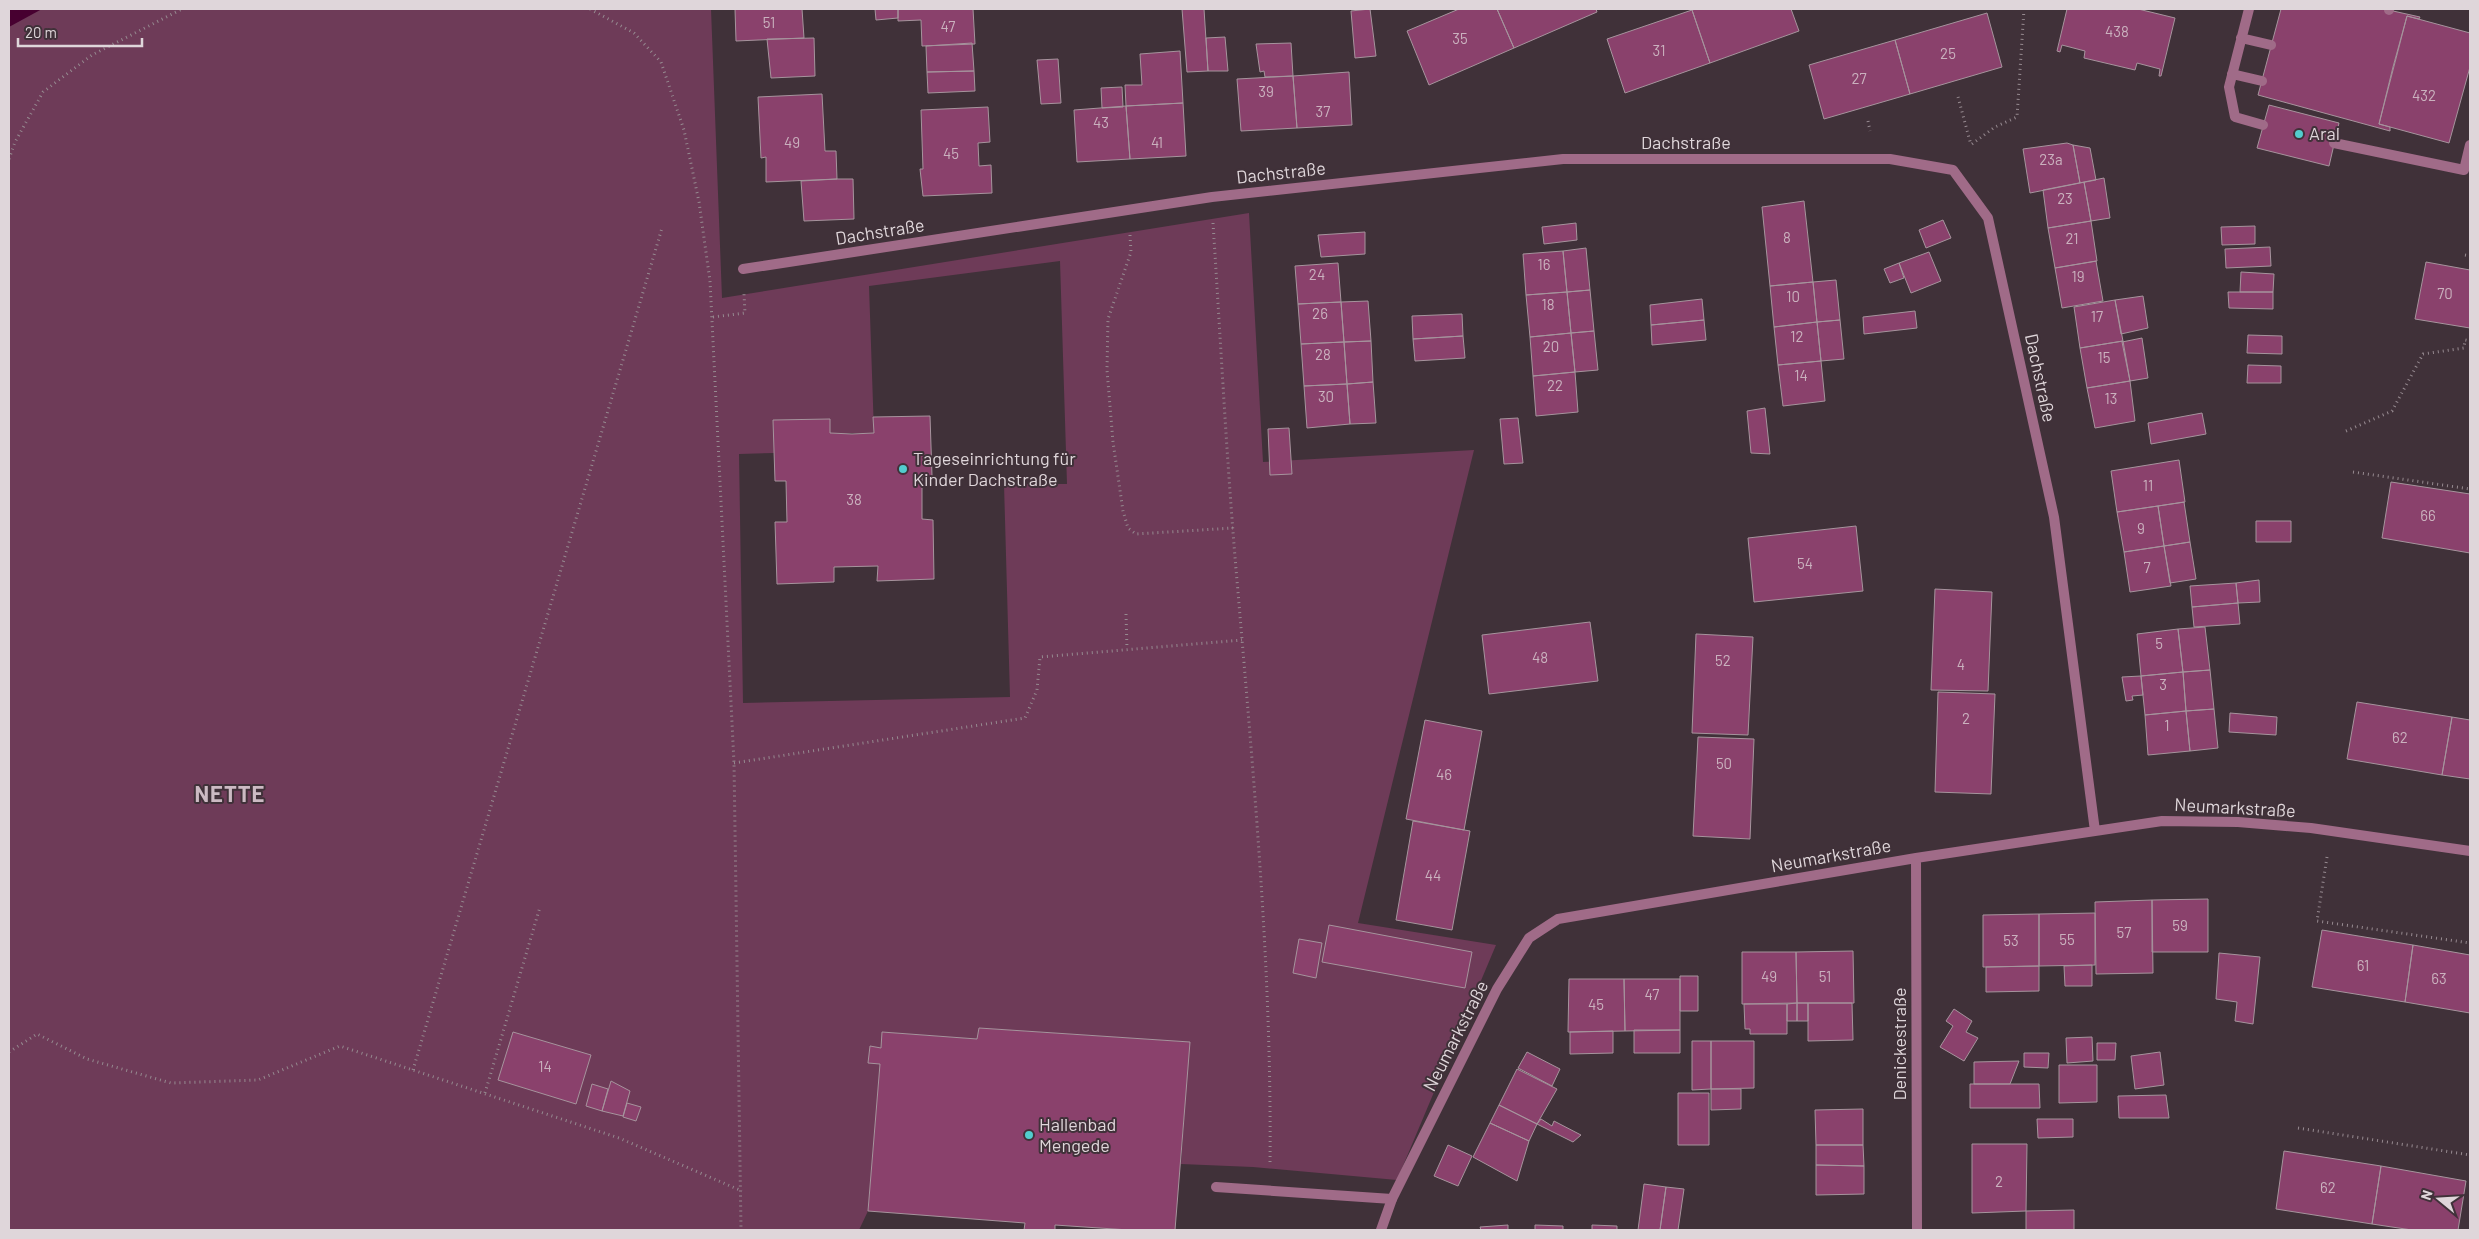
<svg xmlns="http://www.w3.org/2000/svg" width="2479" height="1239" font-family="Barlow,sans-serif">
<rect width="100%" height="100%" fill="#403139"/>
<path fill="#6e3b58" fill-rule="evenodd" d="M 9,9 L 711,9 L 722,298 L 1249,213 L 1263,462 L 1474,450 L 1358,923 L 1496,945 L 1397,1180 L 1253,1167 L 1181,1164 L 1189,1042 L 979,1028 L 977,1039 L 882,1032 L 881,1048 L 870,1046 L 868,1063 L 880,1064 L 868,1211 L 859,1230 L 9,1230 ZM 1060,261 L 1067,484 L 1004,484 L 1010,697 L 743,703 L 739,454 L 774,453 L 773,420 L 829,419 L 830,433 L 874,433 L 869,286 Z"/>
<path fill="#470030" d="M 9,9 L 42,9 L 9,27 Z"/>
<path fill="#8a416c" stroke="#a6949d" d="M 735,9 L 802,9 L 804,38 L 736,41 Z
M 875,9 L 898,9 L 898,18 L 876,20 Z
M 898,9 L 973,9 L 975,44 L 922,46 L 921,20 L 898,21 Z
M 1182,9 L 1204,9 L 1208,71 L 1187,72 Z
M 1370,9 L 1376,56 L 1355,58 L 1351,11 Z
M 1459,9 L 1497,9 L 1514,48 L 1429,85 L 1407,31 Z
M 1497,9 L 1596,9 L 1597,12 L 1514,48 Z
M 1696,9 L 1791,9 L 1799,31 L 1710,63 L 1692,10 Z
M 2067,9 L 2138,9 L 2175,18 L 2161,76 L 2159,76 L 2160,69 L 2137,63 L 2135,70 L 2084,58 L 2085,51 L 2062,45 L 2060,52 L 2057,51 Z
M 2281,9 L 2384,9 L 2420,17 L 2419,19 L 2407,16 L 2393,67 L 2379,124 L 2390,127 L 2390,131 L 2258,95 Z
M 1692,10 L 1710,63 L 1625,93 L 1607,39 Z
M 1987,13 L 2002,67 L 1910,94 L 1895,40 Z
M 2407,16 L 2470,33 L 2470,67 L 2449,143 L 2379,124 Z
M 1225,37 L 1228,71 L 1208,71 L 1206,38 Z
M 814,38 L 815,76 L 771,78 L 767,39 Z
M 1895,40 L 1910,94 L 1824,119 L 1809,65 Z
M 972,43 L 974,71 L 927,72 L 926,46 Z
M 1291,43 L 1293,76 L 1265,77 L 1264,71 L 1260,72 L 1256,44 Z
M 1180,51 L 1183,103 L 1126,106 L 1125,85 L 1142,85 L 1140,54 Z
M 1058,59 L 1061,103 L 1041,104 L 1037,60 Z
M 974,71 L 975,91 L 928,93 L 927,72 Z
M 1349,72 L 1352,125 L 1297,128 L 1293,76 Z
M 1293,76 L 1297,128 L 1241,131 L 1237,79 Z
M 1122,87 L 1123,107 L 1102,108 L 1101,88 Z
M 822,94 L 825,151 L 836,151 L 837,179 L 766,182 L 766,157 L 761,158 L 758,97 Z
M 1183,103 L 1186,156 L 1130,159 L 1126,106 Z
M 2269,105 L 2339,123 L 2329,166 L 2257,148 Z
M 1126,106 L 1130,159 L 1077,162 L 1074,110 Z
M 988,107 L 990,142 L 978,143 L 979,166 L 991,165 L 992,193 L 923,196 L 920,169 L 923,169 L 921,110 Z
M 2067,143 L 2073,145 L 2080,183 L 2030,193 L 2023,149 Z
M 2073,145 L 2090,148 L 2096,180 L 2080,183 Z
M 2104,178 L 2110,218 L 2091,221 L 2084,182 Z
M 837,179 L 853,179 L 854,219 L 804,221 L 801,181 Z
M 2084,182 L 2091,221 L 2048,228 L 2043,190 Z
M 1804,201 L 1813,282 L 1770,286 L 1762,207 Z
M 1943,220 L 1951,238 L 1926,248 L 1919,230 Z
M 2091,221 L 2097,261 L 2055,268 L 2048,228 Z
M 1576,223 L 1577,240 L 1544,244 L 1542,227 Z
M 2255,226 L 2255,244 L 2222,245 L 2221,227 Z
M 1365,232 L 1365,254 L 1321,257 L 1318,235 Z
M 2270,247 L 2271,266 L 2226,268 L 2225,249 Z
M 1586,248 L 1590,290 L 1567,292 L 1563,251 Z
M 1563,251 L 1567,292 L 1526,295 L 1523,254 Z
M 1929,252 L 1941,281 L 1911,293 L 1899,263 Z
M 2096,261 L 2103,301 L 2062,308 L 2055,268 Z
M 2426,262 L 2470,270 L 2470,328 L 2415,319 Z
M 1338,263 L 1341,302 L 1298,304 L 1295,266 Z
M 1899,263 L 1904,278 L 1890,283 L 1884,269 Z
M 2241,272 L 2274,274 L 2273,292 L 2240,292 Z
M 1836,280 L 1840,320 L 1817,322 L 1813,282 Z
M 1813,282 L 1817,322 L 1774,327 L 1770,286 Z
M 1590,290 L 1594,331 L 1571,333 L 1567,292 Z
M 1567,292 L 1571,333 L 1530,337 L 1526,295 Z
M 2228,292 L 2273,292 L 2273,309 L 2229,308 Z
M 2143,296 L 2148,328 L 2121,334 L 2115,300 Z
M 1702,299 L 1704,320 L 1651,325 L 1650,305 Z
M 2115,300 L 2123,341 L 2080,348 L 2074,307 Z
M 1368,301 L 1371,341 L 1344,342 L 1341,302 Z
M 1341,302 L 1344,342 L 1301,344 L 1298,304 Z
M 1915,311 L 1917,328 L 1864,334 L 1863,317 Z
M 1462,314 L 1463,336 L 1413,339 L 1412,316 Z
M 1704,320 L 1706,340 L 1652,345 L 1651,325 Z
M 1840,320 L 1844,359 L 1821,361 L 1817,322 Z
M 1817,322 L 1821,361 L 1778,365 L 1774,327 Z
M 1594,331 L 1598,370 L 1575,372 L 1571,333 Z
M 1571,333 L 1575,372 L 1533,376 L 1530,337 Z
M 2248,335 L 2282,336 L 2282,354 L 2247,353 Z
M 1463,336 L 1465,358 L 1415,361 L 1413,339 Z
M 2142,338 L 2148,378 L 2130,381 L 2122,342 Z
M 1371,341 L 1373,382 L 1347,384 L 1344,342 Z
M 2123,341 L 2130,381 L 2087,388 L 2080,348 Z
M 1344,342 L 1347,384 L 1304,386 L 1301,344 Z
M 1821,361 L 1825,401 L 1783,406 L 1778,365 Z
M 2248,365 L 2281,366 L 2281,383 L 2247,383 Z
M 1575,372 L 1578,412 L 1536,416 L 1533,376 Z
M 2130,381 L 2135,421 L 2095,428 L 2087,388 Z
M 1373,382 L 1376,423 L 1350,424 L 1347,384 Z
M 1347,384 L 1350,424 L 1307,428 L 1304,386 Z
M 1765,408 L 1770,454 L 1751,453 L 1747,411 Z
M 2202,413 L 2206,434 L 2151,444 L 2148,423 Z
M 930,416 L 932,476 L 922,476 L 922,519 L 933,520 L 934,579 L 877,581 L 878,566 L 834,567 L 834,582 L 777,584 L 775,522 L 787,522 L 786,481 L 775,481 L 773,420 L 830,419 L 830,433 L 852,434 L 874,433 L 873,417 Z
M 1518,418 L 1523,463 L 1504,464 L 1500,419 Z
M 1289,428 L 1292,474 L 1270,475 L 1268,429 Z
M 2179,460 L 2185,502 L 2117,512 L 2111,471 Z
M 2391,482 L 2470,494 L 2470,553 L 2382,538 Z
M 2184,502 L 2190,542 L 2164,546 L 2158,506 Z
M 2158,506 L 2164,546 L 2124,552 L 2117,512 Z
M 2256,521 L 2291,521 L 2291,542 L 2256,542 Z
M 1856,526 L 1863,591 L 1754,602 L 1748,538 Z
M 2190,542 L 2196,579 L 2170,583 L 2164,546 Z
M 2164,546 L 2171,586 L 2130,592 L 2124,552 Z
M 2259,580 L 2260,602 L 2238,603 L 2236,583 Z
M 2236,583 L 2238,603 L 2192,607 L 2190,586 Z
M 1935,589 L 1992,592 L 1988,691 L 1931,690 Z
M 2238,603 L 2240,624 L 2194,627 L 2192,607 Z
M 1590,622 L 1598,681 L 1489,694 L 1482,635 Z
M 2205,627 L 2210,670 L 2183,672 L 2178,629 Z
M 2178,629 L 2183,672 L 2141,676 L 2137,634 Z
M 1696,634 L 1753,637 L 1748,735 L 1692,733 Z
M 2210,670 L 2214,709 L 2186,711 L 2183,672 Z
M 2183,672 L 2186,711 L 2145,715 L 2141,676 Z
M 2141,676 L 2143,695 L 2132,696 L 2133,700 L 2126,701 L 2122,677 Z
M 1938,692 L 1995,694 L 1991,794 L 1935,792 Z
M 2357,702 L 2452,717 L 2442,775 L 2347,759 Z
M 2214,709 L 2218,748 L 2190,751 L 2186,711 Z
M 2186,711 L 2190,751 L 2148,755 L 2145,715 Z
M 2230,713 L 2277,717 L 2276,735 L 2229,732 Z
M 2452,717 L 2470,720 L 2470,779 L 2442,775 Z
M 1425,720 L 1482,731 L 1464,830 L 1406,819 Z
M 1698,737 L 1754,739 L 1750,839 L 1693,836 Z
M 1413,821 L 1470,831 L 1452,930 L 1396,920 Z
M 2208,899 L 2208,952 L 2152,952 L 2152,900 Z
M 2152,900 L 2153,973 L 2096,974 L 2095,902 Z
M 2095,913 L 2095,965 L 2039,966 L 2039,914 Z
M 2039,914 L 2039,966 L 1983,967 L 1983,915 Z
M 1329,925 L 1472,952 L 1465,988 L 1322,962 Z
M 2322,930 L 2413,945 L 2405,1002 L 2312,987 Z
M 1299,939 L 1322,943 L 1316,978 L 1293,973 Z
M 2413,945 L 2470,955 L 2470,1013 L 2405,1002 Z
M 1853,951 L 1854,1003 L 1797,1003 L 1796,952 Z
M 1742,952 L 1796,952 L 1797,1003 L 1742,1004 Z
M 2219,953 L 2260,957 L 2253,1024 L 2235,1021 L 2237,1002 L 2216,999 Z
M 2092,965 L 2092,986 L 2065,986 L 2064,966 Z
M 2039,966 L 2039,991 L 1986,992 L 1986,967 Z
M 1680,976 L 1698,976 L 1698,1011 L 1680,1011 Z
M 1569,979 L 1624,979 L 1625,1031 L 1568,1032 Z
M 1624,979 L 1680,979 L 1680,1030 L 1625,1031 Z
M 1797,1003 L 1808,1003 L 1808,1021 L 1797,1021 Z
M 1797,1003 L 1797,1021 L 1787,1021 L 1787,1004 Z
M 1808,1003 L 1852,1003 L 1853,1040 L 1808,1041 Z
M 1744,1004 L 1787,1004 L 1787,1034 L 1750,1034 L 1750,1029 L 1745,1029 Z
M 1954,1009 L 1972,1021 L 1966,1032 L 1978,1038 L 1964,1061 L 1940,1047 L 1953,1026 L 1946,1021 Z
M 979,1028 L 1190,1042 L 1175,1230 L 1129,1230 L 1055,1225 L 1055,1230 L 1024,1230 L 1025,1223 L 868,1211 L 880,1064 L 868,1063 L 870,1046 L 881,1048 L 882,1032 L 977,1039 Z
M 1634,1030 L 1680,1030 L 1680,1053 L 1634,1053 Z
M 1613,1031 L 1613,1053 L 1570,1054 L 1570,1032 Z
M 513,1032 L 591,1055 L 576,1104 L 498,1080 Z
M 2092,1037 L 2093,1061 L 2067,1063 L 2066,1038 Z
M 1692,1041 L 1711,1041 L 1711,1089 L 1692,1090 Z
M 1711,1041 L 1754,1041 L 1754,1088 L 1711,1089 Z
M 2097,1043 L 2116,1043 L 2115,1060 L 2097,1060 Z
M 1527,1052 L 1560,1069 L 1552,1086 L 1518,1068 Z
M 2160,1052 L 2164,1085 L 2135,1089 L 2131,1056 Z
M 2024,1053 L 2049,1053 L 2048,1068 L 2024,1067 Z
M 2019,1061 L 2010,1084 L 1974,1084 L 1974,1062 Z
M 2059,1065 L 2097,1065 L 2097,1102 L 2059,1103 Z
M 1517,1069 L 1557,1089 L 1537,1124 L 1499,1105 Z
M 611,1081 L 630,1091 L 623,1116 L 602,1111 Z
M 592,1084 L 608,1089 L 602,1111 L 586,1106 Z
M 1970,1084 L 2039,1084 L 2040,1108 L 1970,1108 Z
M 1711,1089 L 1741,1089 L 1741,1109 L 1711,1110 Z
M 1678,1093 L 1709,1093 L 1709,1145 L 1678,1145 Z
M 2166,1095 L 2169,1118 L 2119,1118 L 2118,1096 Z
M 627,1103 L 641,1107 L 636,1121 L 623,1117 Z
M 1499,1105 L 1537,1124 L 1529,1141 L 1490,1123 Z
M 1863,1109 L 1863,1145 L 1816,1145 L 1815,1110 Z
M 1541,1119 L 1552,1126 L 1554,1121 L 1581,1135 L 1573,1142 L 1537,1124 Z
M 2037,1119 L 2073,1119 L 2073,1137 L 2038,1138 Z
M 1490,1123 L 1529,1141 L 1517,1181 L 1473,1157 Z
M 1972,1144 L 2027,1144 L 2026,1211 L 1972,1213 Z
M 1448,1145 L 1472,1156 L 1458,1186 L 1434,1176 Z
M 1816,1145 L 1863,1145 L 1864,1166 L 1816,1165 Z
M 2284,1151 L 2381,1166 L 2372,1224 L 2276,1209 Z
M 1816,1165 L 1864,1166 L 1864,1194 L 1816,1195 Z
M 2381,1166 L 2466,1181 L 2458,1230 L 2412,1230 L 2372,1224 Z
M 1644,1184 L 1666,1187 L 1660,1230 L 1638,1230 Z
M 1666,1187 L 1684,1189 L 1678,1230 L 1660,1230 Z
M 2074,1210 L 2074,1230 L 2026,1230 L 2026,1211 Z
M 1508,1225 L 1508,1230 L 1481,1230 L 1480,1227 Z
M 1535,1225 L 1563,1226 L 1563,1230 L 1535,1230 Z
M 1592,1225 L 1617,1226 L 1617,1230 L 1592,1230 Z"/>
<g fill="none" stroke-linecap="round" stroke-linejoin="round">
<path stroke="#968a90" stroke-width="3" stroke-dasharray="1 4" stroke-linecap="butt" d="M 590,9 L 634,33 L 661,62 L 684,130 L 699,202 L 710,281 L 734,763 L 741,1230
M 1958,97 L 1971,145
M 1868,121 L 1870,131
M 1972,144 L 1995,127 L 2017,117 L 2024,9
M 9,159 L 15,142 L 43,92 L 92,55 L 182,9
M 1213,223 C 1221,346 1227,469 1238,592 C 1254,783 1272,973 1270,1165
M 1130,235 L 1131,252 L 1108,319 L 1107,370 L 1113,442 L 1123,511 L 1128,528 L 1136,534 L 1233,528
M 2465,255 L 2470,256
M 713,317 L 745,313 L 744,294
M 2346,431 L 2392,411 L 2423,354 L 2464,348 L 2465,340 L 2470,341
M 2353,472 L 2470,489
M 1126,614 L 1127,649
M 734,763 L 1025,718 L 1037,690 L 1040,657 L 1242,640
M 2327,857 L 2317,921 L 2470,943
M 9,1052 L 37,1034 L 87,1059 L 171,1083 L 258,1080 L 340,1046 L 619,1138 L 742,1191
M 413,1070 L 662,228
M 485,1093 L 540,907
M 2298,1128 L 2470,1155"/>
<path stroke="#a06b88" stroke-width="10" d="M 2249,9 L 2229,87 L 2235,117 L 2263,125
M 2389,10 L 2389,9
M 2241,38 L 2271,45
M 2232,74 L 2262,81
M 2334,143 L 2464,170 L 2470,145
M 1216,1187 L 1392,1199"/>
<path stroke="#a06b88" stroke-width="10" d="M 743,269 L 1212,197 L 1563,159 L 1890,159 L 1953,170 L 1988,218 L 2054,517 L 2095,831
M 1916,858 L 1917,1230
M 1381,1230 L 1392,1199 L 1497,989 L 1529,938 L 1558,919 L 1916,858 L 2162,821 L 2238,822 L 2311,828 L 2470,851"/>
</g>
<g fill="#52cdce" stroke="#403139" stroke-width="2">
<circle cx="2299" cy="134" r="5"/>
<circle cx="903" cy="469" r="5"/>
<circle cx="1029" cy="1135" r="5"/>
</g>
<g text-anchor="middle" stroke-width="4" stroke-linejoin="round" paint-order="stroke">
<g font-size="15" fill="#cab1be">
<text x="769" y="28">51</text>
<text x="948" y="32">47</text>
<text x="2117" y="37">438</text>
<text x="1460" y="44">35</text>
<text x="1659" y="56">31</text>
<text x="1948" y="59">25</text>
<text x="1859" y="84">27</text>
<text x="1266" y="97">39</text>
<text x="2424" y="101">432</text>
<text x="1323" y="117">37</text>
<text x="1101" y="128">43</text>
<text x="792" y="148">49</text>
<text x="1157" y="148">41</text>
<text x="951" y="159">45</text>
<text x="2051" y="165">23a</text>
<text x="2065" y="204">23</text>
<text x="1787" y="243">8</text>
<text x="2072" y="244">21</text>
<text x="1544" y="270">16</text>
<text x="1317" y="280">24</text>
<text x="2078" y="282">19</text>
<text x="2445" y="299">70</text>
<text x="1793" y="302">10</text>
<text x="1548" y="310">18</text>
<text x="1320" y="319">26</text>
<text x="2097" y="322">17</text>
<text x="1797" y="342">12</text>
<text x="1551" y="352">20</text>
<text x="1323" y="360">28</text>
<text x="2104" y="363">15</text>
<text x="1801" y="381">14</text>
<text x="1555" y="391">22</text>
<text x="1326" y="402">30</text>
<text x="2111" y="404">13</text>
<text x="2148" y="491">11</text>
<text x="854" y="505">38</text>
<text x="2428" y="521">66</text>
<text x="2141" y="534">9</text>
<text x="1805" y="569">54</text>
<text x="2147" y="573">7</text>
<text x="2159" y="649">5</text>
<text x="1540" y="663">48</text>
<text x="1723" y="666">52</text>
<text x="1961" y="670">4</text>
<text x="2163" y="690">3</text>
<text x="1966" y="724">2</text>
<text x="2167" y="731">1</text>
<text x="2400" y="743">62</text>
<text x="1724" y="769">50</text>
<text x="1444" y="780">46</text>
<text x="1433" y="881">44</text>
<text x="2180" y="931">59</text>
<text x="2124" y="938">57</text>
<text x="2067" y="945">55</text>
<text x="2011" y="946">53</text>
<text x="2363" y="971">61</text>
<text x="1769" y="982">49</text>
<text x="1825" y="982">51</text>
<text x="2439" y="984">63</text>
<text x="1652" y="1000">47</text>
<text x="1596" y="1010">45</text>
<text x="545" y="1072">14</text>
<text x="1999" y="1187">2</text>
<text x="2328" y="1193">62</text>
</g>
<g font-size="18" fill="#dfd6da" stroke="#403139" text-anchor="start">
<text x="2309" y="140">Aral</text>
<text x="913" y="465">Tageseinrichtung für<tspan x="913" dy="21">Kinder Dachstraße</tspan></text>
<text x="1039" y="1131">Hallenbad<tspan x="1039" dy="21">Mengede</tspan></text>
</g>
<g font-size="18" fill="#dfd6da" stroke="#403139">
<text x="1686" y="149">Dachstraße</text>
<text transform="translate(1281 173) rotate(-6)" y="6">Dachstraße</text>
<text transform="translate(880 232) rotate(-9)" y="6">Dachstraße</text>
<text transform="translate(2040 378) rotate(78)" y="6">Dachstraße</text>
<text transform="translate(2235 808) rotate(3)" y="6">Neumarkstraße</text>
<text transform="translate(1831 856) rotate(-10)" y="6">Neumarkstraße</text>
<text transform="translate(1456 1036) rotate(-63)" y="6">Neumarkstraße</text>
<text transform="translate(1900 1044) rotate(-90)" y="6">Denickestraße</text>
</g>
<g font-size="22" font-weight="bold" letter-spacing="1" fill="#ccbac3" stroke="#403139">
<text x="230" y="802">NETTE</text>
</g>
</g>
<rect width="2479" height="1239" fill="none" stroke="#dfd6da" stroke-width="20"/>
<g transform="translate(2439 1199) rotate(288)" stroke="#403139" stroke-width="4" paint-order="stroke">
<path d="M0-4L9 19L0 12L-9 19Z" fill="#dfd6da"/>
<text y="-8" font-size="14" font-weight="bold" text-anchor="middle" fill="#dfd6da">N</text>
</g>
<path d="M18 38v8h124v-8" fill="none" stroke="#dfd6da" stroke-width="2.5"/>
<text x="25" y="38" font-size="15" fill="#dfd6da" stroke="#403139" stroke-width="4" paint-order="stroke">20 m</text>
</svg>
